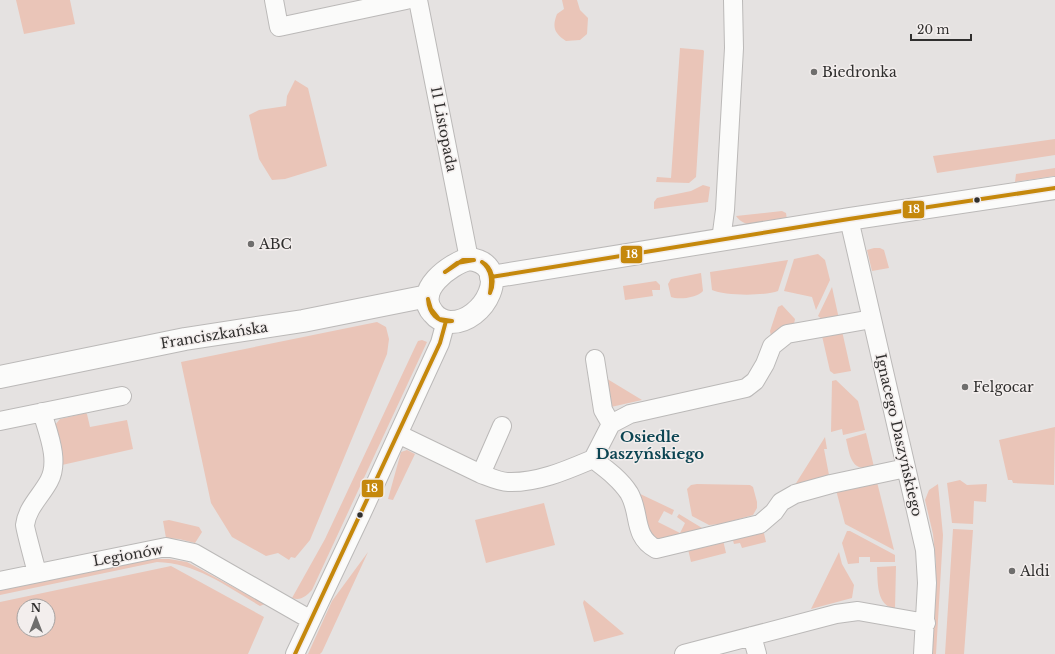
<svg xmlns="http://www.w3.org/2000/svg" width="1055" height="654" font-family="'Libre Baskerville',serif">
<rect width="100%" height="100%" fill="#e5e2e1"/>
<path fill="#eac5b8" fill-rule="evenodd" d="M 16,0 L 70,0 L 75,24 L 24,34 Z
M 562,0 L 577,0 L 580,10 L 588,18 L 587,34 L 580,40 L 566,41 C 554,33 552,27 557,14 L 564,9 Z
M 680,48 L 703,50 L 704,51 L 696,177 L 689,183 L 656,182 L 657,177 L 671,178 Z
M 295,80 L 308,88 L 327,166 L 285,179 L 272,180 L 259,159 L 249,115 L 259,110 L 286,106 L 287,96 Z
M 1055,139 L 1055,155 L 937,173 L 933,156 Z
M 1055,168 L 1055,176 L 1015,182 L 1016,174 Z
M 703,185 L 710,187 L 708,202 L 654,209 L 654,202 L 657,198 L 691,191 Z
M 782,211 L 786,213 L 787,220 C 771,222 747,232 736,216 Z
M 874,248 L 880,248 L 884,250 L 889,268 L 872,271 L 867,250 Z
M 818,254 L 825,260 L 830,280 L 816,310 L 812,297 L 784,291 L 794,259 Z
M 788,260 L 778,291 C 766,296 724,296 712,290 L 710,272 Z
M 701,273 L 703,291 C 697,298 678,300 671,297 L 668,284 L 671,279 Z
M 656,281 L 660,285 L 660,290 L 652,290 L 653,296 L 625,300 L 623,286 Z
M 832,287 L 839,319 L 823,320 L 818,316 Z
M 782,305 L 795,319 L 794,324 L 771,336 L 770,331 L 778,307 Z
M 377,322 L 386,327 L 389,339 L 387,354 L 310,540 L 295,558 L 291,557 L 289,560 L 278,553 L 266,556 L 232,537 L 211,503 L 181,362 Z
M 842,331 L 851,371 L 834,374 L 830,371 L 822,336 Z
M 422,340 L 427,342 L 312,590 C 306,596 301,601 292,598 L 325,539 L 416,345 L 418,341 Z
M 604,377 L 642,400 L 611,407 Z
M 836,380 L 858,401 L 865,430 L 843,435 L 842,429 L 831,432 L 832,381 Z
M 86,413 L 87,414 L 90,427 L 127,420 L 133,449 L 62,465 L 55,425 L 60,419 Z
M 1055,427 L 1054,485 L 1013,483 L 1012,480 L 1008,480 L 999,440 Z
M 866,433 L 874,467 C 851,473 850,456 846,439 Z
M 825,437 L 827,449 L 824,449 L 829,475 L 822,481 L 793,488 Z
M 407,450 L 415,454 L 393,500 L 388,499 L 401,452 Z
M 960,480 L 967,485 L 987,484 L 986,502 L 974,501 L 973,524 L 952,523 L 947,483 Z
M 877,482 L 894,550 L 845,524 L 836,490 Z
M 697,484 L 750,485 L 753,487 L 757,502 L 757,508 L 753,515 L 721,524 L 709,525 L 692,516 L 687,489 L 691,485 Z
M 938,484 L 943,535 L 936,654 L 931,654 L 936,564 L 933,534 L 925,500 L 929,490 Z
M 636,492 L 674,510 L 672,515 L 664,511 L 658,522 L 680,533 L 685,523 L 677,517 L 679,514 L 707,531 L 658,540 L 649,533 Z
M 544,503 L 555,545 L 486,563 L 475,520 Z
M 169,520 L 199,527 L 202,532 L 195,543 L 179,539 L 166,538 L 163,521 Z
M 763,529 L 766,542 L 742,548 L 740,543 L 734,544 L 732,537 Z
M 953,529 L 973,530 L 964,654 L 945,654 Z
M 847,531 L 850,531 L 895,555 L 895,562 L 870,562 L 870,557 L 859,557 L 859,563 L 848,564 L 842,543 Z
M 723,540 L 726,553 L 691,562 L 688,549 Z
M 368,552 L 322,652 L 320,654 L 308,654 L 332,601 Z
M 839,552 L 842,564 L 854,585 L 852,598 L 811,609 Z
M 152,559 L 169,559 L 187,562 L 265,604 L 260,606 C 228,587 196,563 157,562 L 0,595 L 0,590 Z
M 171,566 L 264,617 L 248,654 L 0,654 L 0,602 ZM 24,606 L 48,606 L 48,630 L 24,630 Z
M 896,566 L 895,609 C 876,605 878,583 877,567 Z
M 584,600 L 622,632 L 624,634 L 594,642 L 583,603 Z"/>
<g fill="none" stroke-linecap="round" stroke-linejoin="round">
<g stroke="#bbb9b8" stroke-width="20">
<path id="street" d="M 274,0 L 279,27 L 406,0
M 418,0 L 469,259
M 849,219 L 925,550 L 927,583 L 923,654
M 721,240 L 725,210 L 734,48 L 733,0
M 872,319 L 787,334 L 772,346 L 765,364 L 755,381 L 746,388 L 630,414 L 611,424 L 593,459 C 606,469 620,479 629,493 C 641,513 632,536 656,549 L 760,524 L 774,512 L 781,502 L 795,494 L 831,484 L 906,468
M 595,359 L 603,410 L 611,424
M 0,421 L 122,396
M 398,434 L 481,474 L 502,426
M 481,474 C 489,477 500,482 508,482 C 538,483 567,470 593,459
M 37,573 C 35,565 25,529 25,525 C 27,508 41,496 49,481 C 60,461 48,433 42,412
M 0,581 L 166,547 L 194,553 L 311,620
M 752,636 L 757,654
M 295,654 L 361,515 L 440,343 L 446,321
M 684,654 L 836,614 L 858,611 L 926,623"/>
</g>
<g stroke="#bbb9b8" stroke-width="24">
<path id="secondary" d="M 469,259 C 514,264 485,324 449,322 C 442,321 437,318 433,313 C 413,291 450,264 469,259 Z
M 491,277 L 849,219 L 1055,188
M 0,377 L 185,339 L 303,321 L 428,296"/>
</g>
<use href="#street" stroke="#fbfbfa" stroke-width="18"/>
<use href="#secondary" stroke="#fbfbfa" stroke-width="22"/>
<g stroke="#f3eeed" stroke-width="7">
<path id="bus-1" d="M 482,262 C 493,268 495,282 490,293
M 482,262 C 492,270 492,281 490,293
M 445,272 L 463,260 L 474,260
M 445,272 L 457,263 L 474,260
M 491,277 L 849,219 L 1055,188
M 428,299 L 431,309 L 439,319 L 452,321
M 428,299 C 429,313 437,323 452,321
M 295,654 L 440,343 L 446,321"/>
</g>
<use href="#bus-1" stroke="#c5880c" stroke-width="4"/>
</g>
<g fill="#6f6e6d" stroke="#f3eeed" stroke-width="1.5">
<circle cx="814" cy="72" r="4"/>
<circle cx="251" cy="244" r="4"/>
<circle cx="965" cy="387" r="4"/>
<circle cx="1012" cy="571" r="4"/>
</g>
<g fill="#302f2e" stroke="#f3eeed" stroke-width="1.5">
<circle cx="977" cy="200" r="3.5"/>
<circle cx="360" cy="515" r="3.5"/>
</g>
<g text-anchor="middle" stroke-width="3" stroke-linejoin="round" paint-order="stroke">
<g font-size="14" fill="#302f2e" stroke="#f3eeed" text-anchor="start">
<text x="822" y="77">Biedronka</text>
<text x="259" y="249">ABC</text>
<text x="973" y="392">Felgocar</text>
<text x="1020" y="576">Aldi</text>
</g>
<g font-size="14" fill="#302f2e" stroke="#f3eeed">
<text transform="translate(444 129) rotate(79)" y="5">11 Listopada</text>
<text transform="translate(214 335) rotate(-9)" y="5">Franciszkańska</text>
<text transform="translate(899 435) rotate(77)" y="5">Ignacego Daszyńskiego</text>
<text transform="translate(128 555) rotate(-10)" y="5">Legionów</text>
</g>
<g font-size="15" font-weight="bold" fill="#0b4452" stroke="#f3eeed">
<text x="650" y="442">Osiedle<tspan x="650" dy="17">Daszyńskiego</tspan></text>
</g>
</g>
<g stroke="#f3eeed" stroke-width="1.5">
<rect x="902" y="200" width="23" height="19" rx="4" fill="#c5880c"/>
<rect x="620" y="245" width="23" height="19" rx="4" fill="#c5880c"/>
<rect x="361" y="479" width="23" height="19" rx="4" fill="#c5880c"/>
</g>
<g font-size="11" text-anchor="middle" font-weight="bold" fill="#fff">
<text x="914" y="213">18</text>
<text x="632" y="258">18</text>
<text x="372" y="492">18</text>
</g>
<g transform="translate(36 618)"><circle r="19" fill="#f3eeed" stroke="#a5a2a1"/>
<path d="M0-3L7 15L0 10L-7 15Z" fill="#6f6e6d"/>
<text y="-6" font-size="11" font-weight="bold" text-anchor="middle" fill="#302f2e">N</text>
</g>
<path d="M911 34v6h60v-6" fill="none" stroke="#302f2e" stroke-width="2"/>
<text x="917" y="34" font-size="12" fill="#302f2e" stroke="#f3eeed" stroke-width="3" paint-order="stroke">20 m</text>
</svg>
